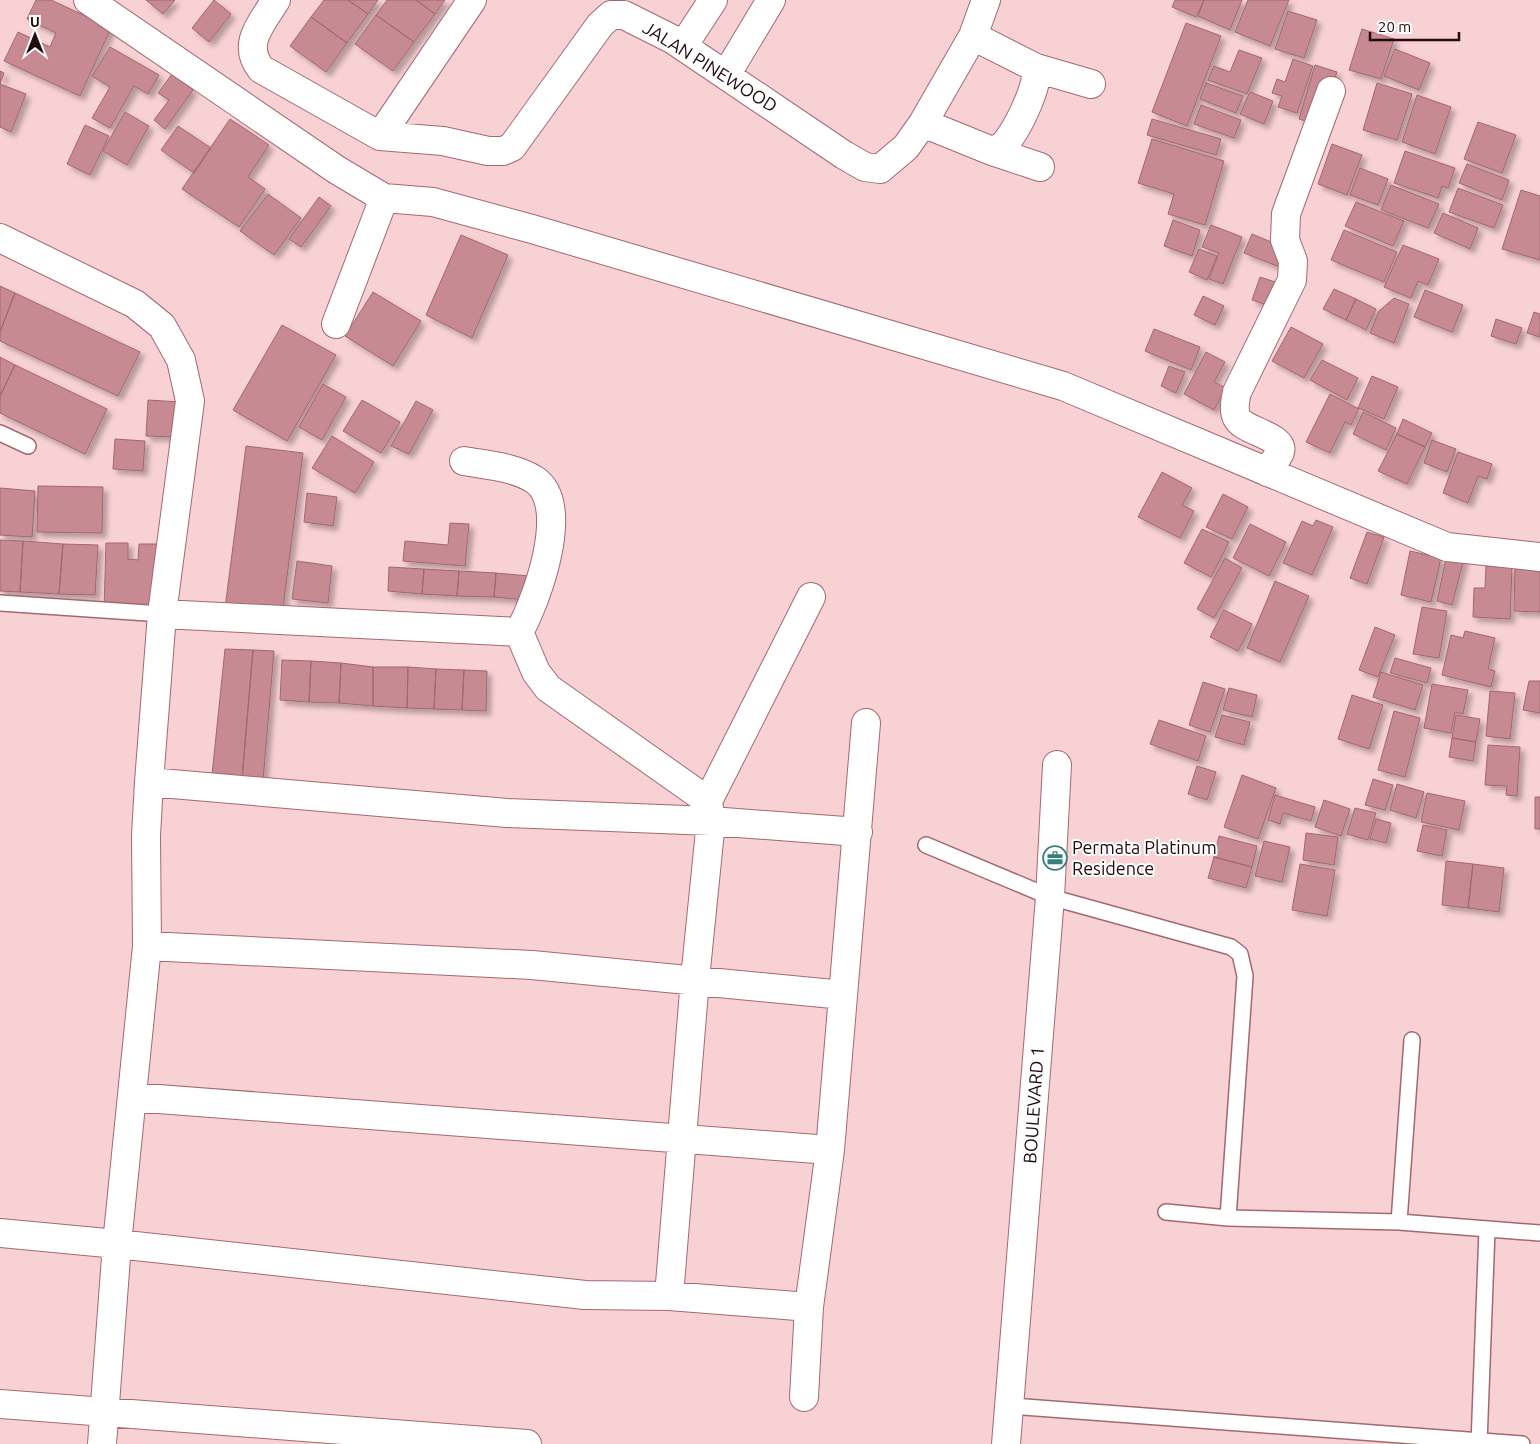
<svg xmlns="http://www.w3.org/2000/svg" width="1540" height="1444" font-family="Ubuntu,sans-serif">
<defs>
<filter id="shadow"><feDropShadow dx="4.5" dy="4.5" stdDeviation="2.5" flood-color="#0004"/></filter>
</defs>
<rect width="100%" height="100%" fill="#f8d1d5"/>
<path fill="#c78a92" stroke="#a0676f" filter="url(#shadow)" d="M 36,0 L 51,0 L 111,28 L 80,96 L 4,61 L 18,32 L 50,47 L 56,33 L 27,19 Z
M 146,0 L 175,0 L 163,14 Z
M 214,0 L 231,14 L 209,42 L 192,28 Z
M 324,0 L 348,0 L 368,14 L 347,43 L 311,17 Z
M 348,0 L 378,0 L 368,14 Z
M 387,0 L 416,0 L 435,14 L 414,42 L 376,15 Z
M 416,0 L 445,0 L 435,14 Z
M 1175,0 L 1204,0 L 1196,17 L 1172,7 Z
M 1204,0 L 1242,0 L 1230,30 L 1198,16 Z
M 1248,0 L 1289,0 L 1270,46 L 1235,32 Z
M 1288,11 L 1317,20 L 1304,58 L 1275,49 Z
M 376,15 L 414,42 L 393,71 L 355,44 Z
M 311,17 L 347,43 L 326,72 L 290,46 Z
M 1186,23 L 1221,36 L 1187,126 L 1152,112 Z
M 1362,29 L 1394,39 L 1381,79 L 1349,70 Z
M 110,47 L 159,75 L 148,94 L 134,86 L 110,128 L 92,118 L 110,87 L 92,76 Z
M 1395,49 L 1430,63 L 1419,90 L 1384,76 Z
M 1239,50 L 1262,58 L 1247,94 L 1208,80 L 1214,66 L 1230,72 Z
M 1293,59 L 1313,66 L 1297,113 L 1278,107 L 1282,96 L 1272,93 L 1277,79 L 1285,82 Z
M 1315,65 L 1337,72 L 1319,125 L 1299,119 Z
M 0,71 L 4,73 L 0,84 L 26,94 L 11,132 L 0,127 Z
M 172,74 L 193,90 L 165,129 L 154,120 L 169,100 L 158,93 Z
M 1206,83 L 1243,96 L 1236,113 L 1200,99 Z
M 1377,83 L 1412,94 L 1397,140 L 1363,130 Z
M 1250,92 L 1273,101 L 1264,124 L 1240,114 Z
M 1417,95 L 1451,107 L 1435,154 L 1402,142 Z
M 1201,105 L 1241,120 L 1234,138 L 1194,124 Z
M 125,112 L 149,126 L 127,165 L 103,151 Z
M 230,119 L 269,145 L 248,177 L 265,189 L 239,227 L 182,189 Z
M 1152,119 L 1221,139 L 1216,155 L 1147,135 Z
M 1478,122 L 1516,135 L 1502,173 L 1464,159 Z
M 85,125 L 109,136 L 90,175 L 67,164 Z
M 178,126 L 211,148 L 194,173 L 161,150 Z
M 1152,139 L 1224,161 L 1205,225 L 1168,214 L 1174,194 L 1138,183 Z
M 1332,144 L 1362,155 L 1347,195 L 1318,184 Z
M 1405,151 L 1455,168 L 1448,188 L 1442,186 L 1438,198 L 1394,183 Z
M 1467,164 L 1509,180 L 1502,200 L 1459,183 Z
M 1360,168 L 1388,179 L 1378,205 L 1350,195 Z
M 1391,185 L 1439,204 L 1428,228 L 1381,210 Z
M 1458,188 L 1503,205 L 1494,228 L 1449,212 Z
M 1521,190 L 1540,196 L 1540,260 L 1502,249 Z
M 268,194 L 301,218 L 274,255 L 240,231 Z
M 319,197 L 331,206 L 301,247 L 289,239 Z
M 1356,202 L 1404,221 L 1393,246 L 1345,226 Z
M 1443,213 L 1478,228 L 1470,249 L 1434,233 Z
M 1173,220 L 1200,230 L 1192,256 L 1164,246 Z
M 1211,225 L 1242,237 L 1223,284 L 1209,279 L 1219,253 L 1202,247 Z
M 1344,230 L 1397,252 L 1384,282 L 1331,260 Z
M 1252,234 L 1288,249 L 1280,267 L 1244,253 Z
M 461,235 L 508,255 L 472,338 L 426,315 Z
M 1403,245 L 1439,259 L 1428,285 L 1418,281 L 1411,298 L 1384,287 Z
M 1199,249 L 1217,256 L 1207,280 L 1189,272 Z
M 1260,277 L 1278,283 L 1270,306 L 1252,300 Z
M 0,286 L 15,293 L 0,332 Z
M 1334,289 L 1356,299 L 1346,320 L 1323,309 Z
M 1425,290 L 1463,305 L 1452,332 L 1414,317 Z
M 373,292 L 421,321 L 393,366 L 345,336 Z
M 15,293 L 140,352 L 118,396 L 0,341 L 0,332 Z
M 1203,296 L 1224,306 L 1215,325 L 1194,315 Z
M 1394,298 L 1409,304 L 1394,343 L 1370,333 L 1379,311 Z
M 1356,299 L 1376,309 L 1366,330 L 1346,320 Z
M 1534,312 L 1540,314 L 1540,337 L 1527,333 Z
M 1496,319 L 1522,328 L 1516,344 L 1491,336 Z
M 282,325 L 336,355 L 287,441 L 233,410 Z
M 1291,327 L 1323,344 L 1304,378 L 1272,361 Z
M 1154,329 L 1200,347 L 1191,370 L 1145,351 Z
M 1206,352 L 1225,362 L 1214,382 L 1226,388 L 1214,410 L 1184,394 Z
M 0,357 L 15,365 L 0,396 Z
M 1322,360 L 1358,378 L 1347,400 L 1310,380 Z
M 15,365 L 107,409 L 85,454 L 0,413 L 0,396 Z
M 1169,366 L 1185,372 L 1176,393 L 1161,386 Z
M 1372,376 L 1398,387 L 1384,419 L 1358,408 Z
M 323,384 L 346,397 L 322,440 L 299,427 Z
M 1330,394 L 1359,409 L 1351,425 L 1345,422 L 1330,453 L 1306,442 Z
M 148,400 L 180,402 L 179,437 L 146,436 Z
M 362,400 L 400,422 L 381,453 L 343,431 Z
M 416,401 L 433,410 L 409,454 L 391,446 Z
M 1363,412 L 1396,428 L 1386,450 L 1353,434 Z
M 1403,419 L 1432,433 L 1425,447 L 1397,434 Z
M 1397,434 L 1425,447 L 1407,484 L 1378,471 Z
M 332,436 L 374,462 L 355,493 L 312,468 Z
M 115,439 L 145,441 L 143,471 L 113,469 Z
M 1432,440 L 1456,449 L 1447,472 L 1424,463 Z
M 246,446 L 303,453 L 282,615 L 225,608 Z
M 1458,452 L 1492,464 L 1487,479 L 1478,476 L 1468,503 L 1443,493 Z
M 1162,472 L 1192,488 L 1182,505 L 1194,511 L 1180,538 L 1138,517 Z
M 38,486 L 103,487 L 102,533 L 37,532 Z
M 0,488 L 35,491 L 32,537 L 0,535 Z
M 307,493 L 337,497 L 333,526 L 304,522 Z
M 1223,494 L 1248,507 L 1232,539 L 1206,527 Z
M 1316,520 L 1333,527 L 1312,575 L 1283,563 L 1302,521 L 1313,526 Z
M 450,523 L 469,524 L 465,566 L 403,561 L 405,541 L 448,545 Z
M 1250,524 L 1286,542 L 1269,576 L 1233,558 Z
M 1202,529 L 1229,542 L 1211,577 L 1184,563 Z
M 1367,532 L 1384,537 L 1367,584 L 1350,578 Z
M 0,540 L 23,541 L 20,592 L 0,591 Z
M 23,541 L 63,544 L 59,594 L 20,592 Z
M 106,543 L 128,543 L 128,559 L 138,560 L 139,544 L 157,544 L 155,611 L 104,609 Z
M 63,544 L 98,545 L 95,595 L 59,594 Z
M 1410,551 L 1441,558 L 1431,602 L 1401,595 Z
M 1447,554 L 1464,558 L 1452,605 L 1437,601 Z
M 1225,558 L 1242,568 L 1214,618 L 1197,609 Z
M 297,561 L 332,566 L 328,603 L 292,599 Z
M 1515,565 L 1540,565 L 1540,612 L 1514,611 Z
M 1486,566 L 1512,567 L 1510,619 L 1473,617 L 1474,588 L 1485,588 Z
M 389,567 L 424,569 L 422,594 L 388,591 Z
M 424,569 L 459,571 L 457,596 L 422,594 Z
M 459,571 L 496,573 L 494,597 L 457,596 Z
M 496,573 L 529,576 L 527,600 L 494,597 Z
M 1275,581 L 1309,596 L 1280,662 L 1247,648 Z
M 1422,607 L 1447,611 L 1439,658 L 1413,654 Z
M 1224,610 L 1252,624 L 1238,651 L 1210,637 Z
M 1375,627 L 1395,635 L 1378,677 L 1359,670 Z
M 1465,631 L 1495,638 L 1488,669 L 1495,671 L 1491,687 L 1442,675 L 1451,635 L 1463,638 Z
M 225,649 L 253,650 L 242,779 L 212,775 Z
M 253,650 L 274,651 L 263,781 L 242,779 Z
M 1395,658 L 1431,668 L 1427,683 L 1390,673 Z
M 282,660 L 311,661 L 309,702 L 280,700 Z
M 311,661 L 341,663 L 339,703 L 309,702 Z
M 341,663 L 373,667 L 373,706 L 339,703 Z
M 373,667 L 408,667 L 407,708 L 373,706 Z
M 408,667 L 436,669 L 434,709 L 407,708 Z
M 436,669 L 464,670 L 462,710 L 434,709 Z
M 464,670 L 487,671 L 486,711 L 462,710 Z
M 1381,672 L 1423,685 L 1415,710 L 1373,697 Z
M 1529,681 L 1540,681 L 1540,713 L 1523,710 Z
M 1203,682 L 1225,689 L 1210,732 L 1189,725 Z
M 1432,684 L 1468,690 L 1463,714 L 1455,712 L 1451,733 L 1424,728 Z
M 1229,688 L 1257,695 L 1252,717 L 1223,710 Z
M 1490,691 L 1515,693 L 1510,739 L 1486,736 Z
M 1352,695 L 1383,705 L 1369,749 L 1338,739 Z
M 1394,711 L 1420,718 L 1405,777 L 1378,770 Z
M 1222,715 L 1250,722 L 1244,745 L 1215,737 Z
M 1456,715 L 1480,719 L 1476,742 L 1452,738 Z
M 1159,720 L 1206,736 L 1198,761 L 1150,744 Z
M 1452,738 L 1476,742 L 1473,761 L 1449,757 Z
M 1488,745 L 1520,747 L 1517,796 L 1506,795 L 1507,786 L 1485,785 Z
M 1197,766 L 1216,772 L 1207,800 L 1188,794 Z
M 1242,775 L 1276,788 L 1258,839 L 1224,827 Z
M 1373,779 L 1393,785 L 1385,810 L 1365,805 Z
M 1397,784 L 1424,792 L 1416,818 L 1390,810 Z
M 1427,793 L 1465,801 L 1459,830 L 1421,822 Z
M 1275,795 L 1315,807 L 1311,821 L 1283,813 L 1280,824 L 1268,820 Z
M 1535,797 L 1540,797 L 1540,829 L 1535,829 Z
M 1324,800 L 1350,809 L 1341,836 L 1315,827 Z
M 1355,808 L 1376,813 L 1368,840 L 1347,834 Z
M 1376,819 L 1391,823 L 1386,843 L 1370,839 Z
M 1423,825 L 1447,830 L 1442,856 L 1417,851 Z
M 1306,833 L 1338,837 L 1334,865 L 1303,860 Z
M 1219,836 L 1257,846 L 1252,867 L 1214,857 Z
M 1264,841 L 1290,847 L 1282,882 L 1255,876 Z
M 1214,857 L 1252,867 L 1246,888 L 1208,878 Z
M 1446,861 L 1473,864 L 1468,908 L 1442,905 Z
M 1300,864 L 1335,870 L 1327,916 L 1292,910 Z
M 1473,864 L 1504,868 L 1499,912 L 1468,908 Z"/>
<g fill="none" stroke-linecap="round" stroke-linejoin="round">
<g stroke="#a36971" stroke-width="18">
<path id="lane" d="M 0,433 L 28,446
M 0,603 L 162,614
M 926,845 L 1050,897 L 1231,947 L 1240,954 L 1245,976 L 1228,1218
M 1166,1212 L 1228,1218 L 1399,1222 L 1540,1233
M 1399,1222 L 1412,1040
M 1011,1406 L 1522,1444
M 1479,1444 L 1487,1230"/>
</g>
<g stroke="#a36971" stroke-width="30">
<path id="street" d="M 88,0 L 337,170 L 384,198 L 433,202 L 532,229 L 1063,386 L 1447,547 L 1540,557
M 276,0 C 262,23 241,44 261,69 L 380,136 L 443,141 L 488,151 L 503,151 L 512,147 L 600,25 L 611,15 L 624,15 L 672,39 L 844,155 L 865,167 L 880,169 L 906,147 L 923,123 L 973,36 L 986,0
M 683,46 L 713,0
M 1036,68 L 1091,84
M 726,75 L 771,0
M 923,123 L 992,151 C 1000,149 1006,144 1010,137 C 1020,123 1039,84 1036,68 L 973,36
M 380,136 L 472,0
M 992,151 L 1040,167
M 0,238 L 135,304 L 162,326 L 181,360 L 190,401 L 162,614 L 149,782 L 146,836 L 147,946 L 117,1244 L 102,1444
M 336,324 L 384,198
M 1267,472 C 1270,466 1277,459 1280,452 C 1285,436 1243,431 1237,418 C 1233,410 1235,400 1237,392 L 1292,280 L 1293,261 L 1285,240 L 1286,214 L 1331,91
M 162,614 L 519,632 C 536,602 572,506 535,480 C 515,467 487,465 464,461
M 519,632 L 536,672 L 548,688 L 708,801
M 149,782 L 507,813 L 711,821 L 858,832
M 147,946 L 532,965 L 843,995
M 132,1097 L 830,1150
M 0,1233 L 117,1244 L 585,1295 L 669,1296 L 695,979 L 711,821 L 708,801 L 811,597
M 669,1296 L 809,1307
M 804,1397 L 809,1307 L 830,1150 L 866,723
M 0,1404 L 527,1444
M 1006,1444 L 1050,897 L 1057,765"/>
</g>
<use href="#lane" stroke="#fff" stroke-width="15"/>
<use href="#street" stroke="#fff" stroke-width="28"/>
</g>
<defs>
<g id="office-ring" transform="scale(1.25)"><circle r="9.5" fill="#fdfdfd" stroke="#377f7b" stroke-width="1.5"/><path d="M-6-3h4V-5.5h4V-3h4V5H-6ZM-1-4.5V-3h2v-1.5ZM-6 0V1H6V0Z" fill="#377f7b"/></g>
</defs>
<g fill-rule="evenodd">
<use href="#office-ring" x="1055" y="858"/>
</g>
<g text-anchor="middle" stroke-width="4" stroke-linejoin="round" paint-order="stroke">
<g font-size="18" fill="#210b0f" stroke="#fdfdfd">
<text transform="translate(710 67) rotate(32)" y="6">JALAN PINEWOOD</text>
<text transform="translate(1034 1105) rotate(-86)" y="6">BOULEVARD 1</text>
</g>
<g font-size="18" fill="#210b0f" stroke="#fdfdfd" text-anchor="start">
<text x="1072" y="854">Permata Platinum<tspan x="1072" dy="21">Residence</tspan></text>
</g>
</g>
<g transform="translate(35 35)" stroke="#fdfdfd" stroke-width="4" paint-order="stroke">
<path d="M0-4L9 19L0 12L-9 19Z" fill="#210b0f"/>
<text y="-8" font-size="14" font-weight="bold" text-anchor="middle" fill="#210b0f">U</text>
</g>
<path d="M1370 32v8h89v-8" fill="none" stroke="#210b0f" stroke-width="2.5"/>
<text x="1378" y="32" font-size="15" fill="#210b0f" stroke="#fdfdfd" stroke-width="4" paint-order="stroke">20 m</text>
</svg>
